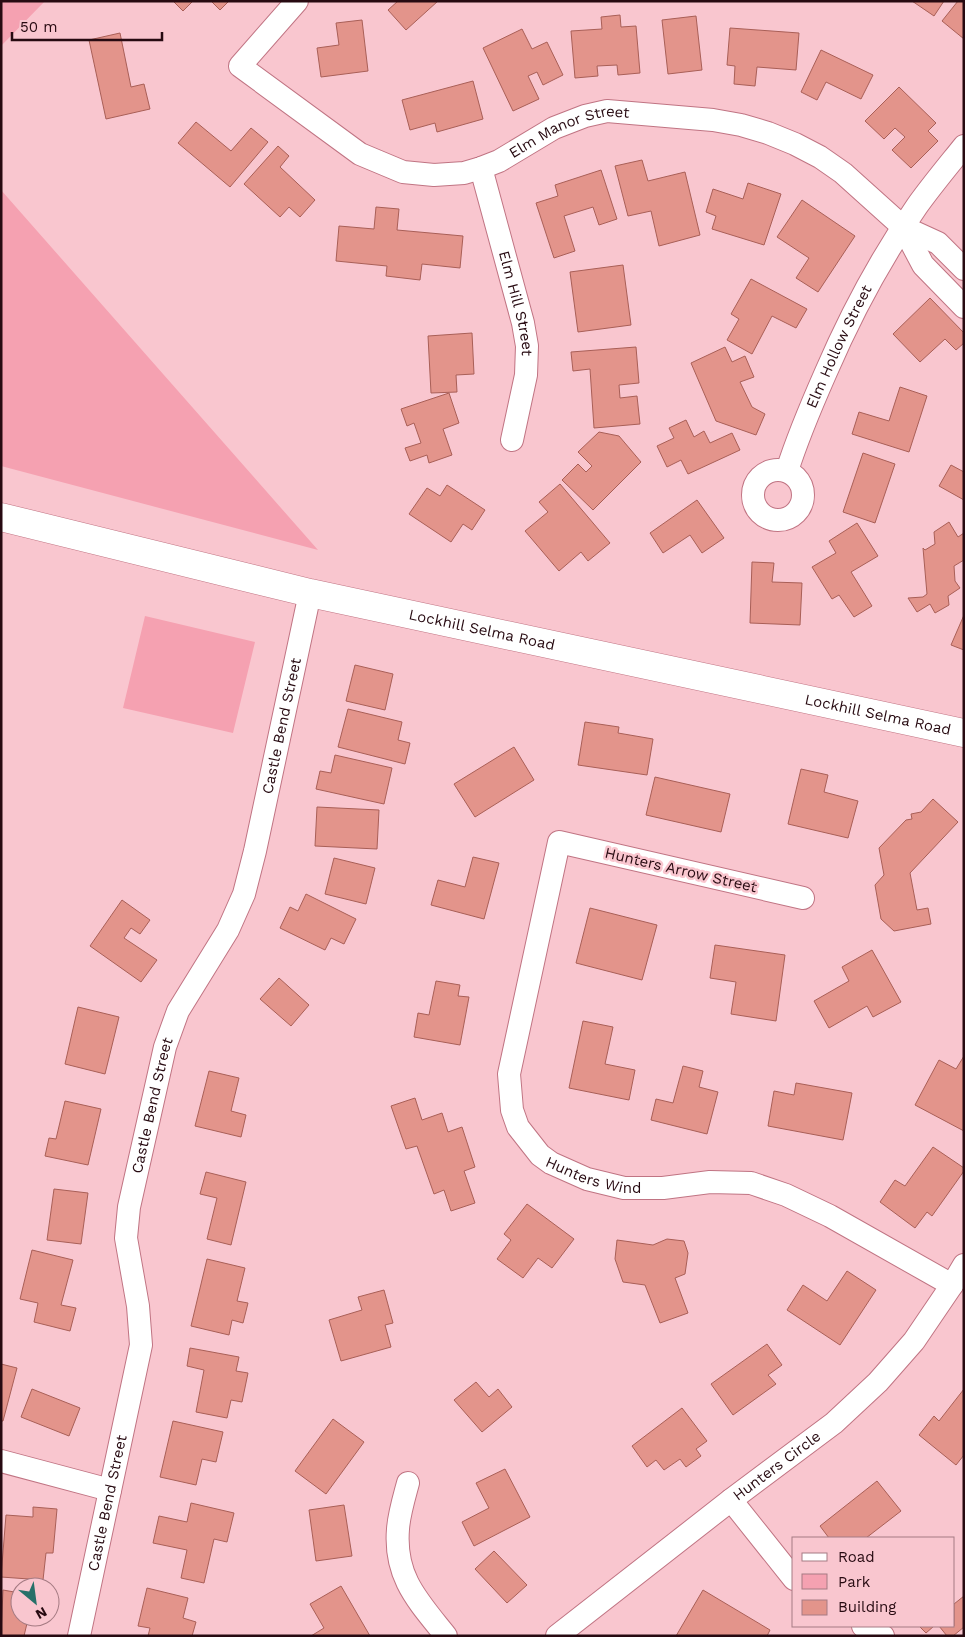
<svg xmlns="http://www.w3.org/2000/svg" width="965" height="1637" font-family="'Work Sans',sans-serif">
<rect width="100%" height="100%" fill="#f9c6cf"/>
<path fill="#f5a1b1" d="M 1,1 L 45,1 L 1,46 Z
M 1,190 L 318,550 L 1,466 Z
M 145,616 L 255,642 L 233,733 L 123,708 Z"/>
<path fill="#e3948b" stroke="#a95f57" d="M 173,1 L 193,1 L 183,11 Z
M 211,1 L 229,1 L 220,10 Z
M 398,1 L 438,1 L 406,30 L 388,10 Z
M 912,1 L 944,1 L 934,16 Z
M 958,1 L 964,1 L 964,39 L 942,21 Z
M 620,15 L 621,27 L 636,26 L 640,73 L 618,75 L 617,65 L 597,66 L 598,76 L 575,78 L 571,31 L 602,29 L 601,17 Z
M 696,16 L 702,70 L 668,74 L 662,20 Z
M 362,20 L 368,71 L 321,77 L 317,48 L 339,45 L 336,23 Z
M 730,28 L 799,33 L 796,70 L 757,67 L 755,86 L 734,84 L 735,66 L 727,65 Z
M 522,29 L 532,49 L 547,42 L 563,75 L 543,85 L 537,72 L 528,76 L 539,99 L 513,111 L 483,48 Z
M 120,33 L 131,87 L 144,84 L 150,109 L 106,119 L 89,40 Z
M 821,50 L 873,75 L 861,99 L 826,82 L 817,100 L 801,92 Z
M 473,81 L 483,119 L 437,132 L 435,123 L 410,130 L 402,100 Z
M 899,87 L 936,123 L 928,131 L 938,141 L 911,168 L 892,150 L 905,137 L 895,128 L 884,139 L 865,121 Z
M 196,122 L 231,151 L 251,128 L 268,142 L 230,187 L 178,143 Z
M 278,146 L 289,156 L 280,167 L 315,200 L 300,217 L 289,207 L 280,217 L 244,184 Z
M 642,160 L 648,181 L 685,172 L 700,235 L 659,246 L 651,211 L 628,216 L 615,166 Z
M 601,170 L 617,219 L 599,225 L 593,207 L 564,216 L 575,251 L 554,258 L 536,203 L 558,196 L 555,185 Z
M 748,183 L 781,194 L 764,245 L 712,229 L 716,216 L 706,212 L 713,189 L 743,199 Z
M 802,200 L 855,236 L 818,292 L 796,278 L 809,258 L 777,237 Z
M 376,207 L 399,209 L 397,230 L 463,236 L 460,268 L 422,264 L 420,280 L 386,276 L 387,266 L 336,261 L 339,226 L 374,229 Z
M 623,265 L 631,325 L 578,332 L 570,272 Z
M 751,279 L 807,309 L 796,328 L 772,316 L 752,354 L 727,340 L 739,319 L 731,314 Z
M 930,298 L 964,333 L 964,343 L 956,350 L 945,339 L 920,362 L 893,334 Z
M 472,333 L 474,374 L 456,375 L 457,392 L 431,393 L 428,336 Z
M 636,347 L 639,383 L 619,385 L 620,398 L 637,396 L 640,424 L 594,428 L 590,369 L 573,371 L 571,352 Z
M 725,347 L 732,362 L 745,356 L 754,377 L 740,382 L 752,407 L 765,414 L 756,435 L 716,421 L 691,363 Z
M 900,387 L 927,396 L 909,452 L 852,434 L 859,412 L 889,421 Z
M 449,393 L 459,423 L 443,429 L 452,455 L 429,463 L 427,455 L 410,461 L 405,448 L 421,443 L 414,423 L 407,426 L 401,409 Z
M 686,420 L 694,437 L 704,431 L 710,443 L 732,433 L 740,450 L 688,474 L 681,460 L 667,467 L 657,446 L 674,438 L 669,428 Z
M 599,432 L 619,436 L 641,462 L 593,510 L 562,480 L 578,464 L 586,472 L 592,466 L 578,452 Z
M 863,453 L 895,464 L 875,523 L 843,512 Z
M 951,465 L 964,472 L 964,500 L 939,486 Z
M 560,484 L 610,543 L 588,561 L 581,552 L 559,571 L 525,531 L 548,512 L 539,502 Z
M 447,485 L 485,510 L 472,530 L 463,524 L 451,542 L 409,514 L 427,488 L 440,496 Z
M 697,500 L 724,538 L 702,553 L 690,535 L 663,553 L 650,533 Z
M 949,522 L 958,537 L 964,533 L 964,560 L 954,566 L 955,581 L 960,588 L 948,596 L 949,605 L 935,613 L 930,604 L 917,612 L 908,598 L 923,597 L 927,594 L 923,548 L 925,550 L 935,544 L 934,532 Z
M 857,523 L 878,556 L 851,572 L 872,606 L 854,617 L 839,595 L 832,599 L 812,567 L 836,553 L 829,541 Z
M 752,562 L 774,563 L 772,582 L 802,583 L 800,625 L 750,623 Z
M 964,615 L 964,650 L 951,645 Z
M 355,665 L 393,674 L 385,710 L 346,701 Z
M 348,709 L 402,722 L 398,740 L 410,743 L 405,764 L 338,747 Z
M 585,722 L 619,727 L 618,733 L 653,739 L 647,775 L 578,765 Z
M 514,747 L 534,780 L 475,817 L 454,784 Z
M 335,755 L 392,768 L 384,804 L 316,789 L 320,771 L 331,773 Z
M 801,769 L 828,775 L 824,792 L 858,801 L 848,838 L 788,824 Z
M 655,777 L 730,794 L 721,832 L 646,815 Z
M 933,799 L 958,822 L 910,873 L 917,910 L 928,908 L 931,924 L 894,931 L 881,919 L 875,885 L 884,875 L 879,848 L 906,820 L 912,819 L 911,814 L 921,812 Z
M 317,807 L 379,810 L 377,849 L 315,846 Z
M 473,857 L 499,863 L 484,919 L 431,905 L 438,880 L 465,887 Z
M 334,858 L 375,868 L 366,904 L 325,894 Z
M 306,894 L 356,919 L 344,944 L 331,938 L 325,950 L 280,928 L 290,907 L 298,911 Z
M 122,900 L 150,920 L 140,934 L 131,928 L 124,938 L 157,960 L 141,982 L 90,946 Z
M 590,908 L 657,925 L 642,980 L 576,963 Z
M 715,945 L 785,955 L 776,1021 L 731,1014 L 736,982 L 710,978 Z
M 872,950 L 901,1002 L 873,1017 L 867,1006 L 829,1028 L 814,1001 L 849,981 L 842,967 Z
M 279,978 L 309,1005 L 291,1026 L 260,999 Z
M 436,981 L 460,985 L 458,996 L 469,997 L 460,1045 L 414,1037 L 418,1013 L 429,1015 Z
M 78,1007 L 119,1017 L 105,1074 L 65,1064 Z
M 583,1021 L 613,1027 L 605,1064 L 635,1070 L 629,1100 L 569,1088 Z
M 964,1056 L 964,1131 L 915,1105 L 939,1060 L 956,1069 Z
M 683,1066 L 703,1071 L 699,1087 L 718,1092 L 707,1134 L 651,1120 L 656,1099 L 673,1103 Z
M 209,1071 L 239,1078 L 231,1111 L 246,1115 L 241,1137 L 195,1126 Z
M 796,1083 L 852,1093 L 843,1140 L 768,1126 L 774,1091 L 794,1095 Z
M 415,1098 L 422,1120 L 442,1113 L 448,1132 L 462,1127 L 475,1167 L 464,1171 L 475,1203 L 451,1211 L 444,1190 L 434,1194 L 417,1146 L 406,1149 L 391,1106 Z
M 65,1101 L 101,1109 L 88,1165 L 45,1156 L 49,1138 L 56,1139 Z
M 933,1147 L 964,1168 L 964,1171 L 932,1216 L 927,1212 L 915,1228 L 880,1202 L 895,1180 L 905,1186 Z
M 206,1172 L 246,1182 L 231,1245 L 207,1239 L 217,1198 L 200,1194 Z
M 54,1189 L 88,1193 L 81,1244 L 47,1240 Z
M 527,1204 L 574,1239 L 552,1268 L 538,1258 L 523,1278 L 497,1259 L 511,1240 L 504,1234 Z
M 667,1239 L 684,1241 L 688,1253 L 685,1274 L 675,1278 L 688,1313 L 660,1323 L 645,1285 L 623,1282 L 615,1259 L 617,1240 L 653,1245 Z
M 32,1250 L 73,1260 L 61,1305 L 76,1308 L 70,1331 L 34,1322 L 38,1303 L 20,1299 Z
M 207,1259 L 245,1268 L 237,1301 L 248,1303 L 243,1323 L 232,1320 L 229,1335 L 191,1326 Z
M 847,1271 L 876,1290 L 840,1345 L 787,1310 L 803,1285 L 827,1301 Z
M 384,1290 L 393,1323 L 385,1325 L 391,1347 L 341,1361 L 329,1320 L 362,1310 L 358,1297 Z
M 767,1344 L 782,1365 L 768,1375 L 776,1384 L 733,1415 L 711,1384 Z
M 190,1348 L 239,1357 L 236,1371 L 248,1373 L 242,1402 L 231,1400 L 227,1418 L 196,1412 L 204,1370 L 187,1366 Z
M 1,1364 L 17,1368 L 3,1421 L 1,1421 Z
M 476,1382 L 489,1397 L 498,1389 L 512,1407 L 482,1432 L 454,1400 Z
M 32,1389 L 80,1408 L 69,1436 L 21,1417 Z
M 964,1389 L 964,1455 L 956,1465 L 919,1435 L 934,1416 L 939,1421 Z
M 682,1408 L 707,1441 L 696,1449 L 701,1456 L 686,1467 L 680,1459 L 664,1470 L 656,1460 L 647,1467 L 632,1446 Z
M 333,1419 L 364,1442 L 326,1494 L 295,1471 Z
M 173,1421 L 223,1432 L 216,1462 L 202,1459 L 196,1485 L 160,1477 Z
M 505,1469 L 530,1517 L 474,1546 L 462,1522 L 489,1508 L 476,1483 Z
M 877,1481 L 901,1511 L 866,1538 L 829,1538 L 820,1526 Z
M 191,1503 L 234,1513 L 227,1542 L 214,1539 L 204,1583 L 181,1578 L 187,1550 L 153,1543 L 159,1516 L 187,1522 Z
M 344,1505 L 352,1556 L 316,1561 L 309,1510 Z
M 33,1507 L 57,1509 L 53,1553 L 46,1553 L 43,1580 L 1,1577 L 6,1515 L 33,1517 Z
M 494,1551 L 527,1585 L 507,1603 L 475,1569 Z
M 341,1586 L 370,1636 L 311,1636 L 324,1628 L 310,1604 Z
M 147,1588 L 188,1598 L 183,1618 L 196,1622 L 192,1636 L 148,1636 L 150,1628 L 138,1626 Z
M 3,1590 L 20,1593 L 20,1617 L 43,1617 L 42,1622 L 28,1619 L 24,1636 L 1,1636 Z
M 703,1590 L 770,1630 L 767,1636 L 676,1636 Z
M 964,1596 L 964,1627 L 953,1636 L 947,1636 L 939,1626 L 954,1626 L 954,1604 Z
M 919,1626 L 934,1626 L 926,1633 Z"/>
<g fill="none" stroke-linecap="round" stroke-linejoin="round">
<g stroke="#c07483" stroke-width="24">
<g id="street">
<path id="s1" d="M 297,1 L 240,66 L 360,154 L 403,172 L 434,175 L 464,173 L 481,168 L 499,161 L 554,128 L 585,116 L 607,111 L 713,120 L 741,125 L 768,133 L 795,144 L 820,157 L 843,173 L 903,227 L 938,243 L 964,269"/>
<path id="s2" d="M 481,168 L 523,323 L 527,346 L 526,375 L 512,440"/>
<path d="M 903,227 L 923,265 L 964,307"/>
<circle cx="778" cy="495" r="25"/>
<path id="s3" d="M 787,471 C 798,436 811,406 826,372 C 851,314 881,258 917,206 C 932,185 948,166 964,146"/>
<path id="s4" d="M 803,898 L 559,842 L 509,1074 L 512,1110 L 518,1127 L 540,1155 L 551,1163 L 587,1179 L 624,1188 L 663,1188 L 710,1182 L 751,1183 L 786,1195 L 830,1216 L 952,1285"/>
<path d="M 1,1461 L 110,1490"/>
<path d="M 408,1483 C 404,1498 399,1514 398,1529 C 394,1577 418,1601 446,1636"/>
<path d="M 731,1500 L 794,1579"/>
<path d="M 863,1626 L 883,1636"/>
<path id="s5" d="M 79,1636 L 141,1345 L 138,1306 L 126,1238 L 129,1207 L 165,1047 L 178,1011 L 228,930 L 244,894 L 255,851 L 310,593"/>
<path id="s6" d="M 557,1636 L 731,1500 L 834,1423 L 878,1382 L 914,1341 L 952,1285 L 964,1265"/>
</g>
</g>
<g stroke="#c07483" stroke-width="29">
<g id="secondary">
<path id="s7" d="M 1,517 L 310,593 L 964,733"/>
</g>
</g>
<use href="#street" stroke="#fff" stroke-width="22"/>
<use href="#secondary" stroke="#fff" stroke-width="28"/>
</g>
<g text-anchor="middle" stroke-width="5" stroke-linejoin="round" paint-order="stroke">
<g font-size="15" fill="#270a11" stroke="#f9c6cf">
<text dy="5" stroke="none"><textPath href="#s1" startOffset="458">Elm Manor Street</textPath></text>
<text dy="5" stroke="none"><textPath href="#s2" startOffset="140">Elm Hill Street</textPath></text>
<text dy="5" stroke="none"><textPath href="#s3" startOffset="135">Elm Hollow Street</textPath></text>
<text dy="5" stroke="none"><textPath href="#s7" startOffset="494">Lockhill Selma Road</textPath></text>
<text dy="5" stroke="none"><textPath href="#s7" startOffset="899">Lockhill Selma Road</textPath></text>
<text dy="5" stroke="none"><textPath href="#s5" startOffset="946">Castle Bend Street</textPath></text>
<text transform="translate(681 870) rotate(13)" y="5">Hunters Arrow Street</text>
<text dy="5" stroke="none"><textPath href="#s5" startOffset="541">Castle Bend Street</textPath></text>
<text dy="5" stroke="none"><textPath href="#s4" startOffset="636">Hunters Wind</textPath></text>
<text dy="5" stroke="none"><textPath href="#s6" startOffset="278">Hunters Circle</textPath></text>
<text dy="5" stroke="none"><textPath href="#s5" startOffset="136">Castle Bend Street</textPath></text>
</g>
</g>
<rect width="965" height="1637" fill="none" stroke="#270a11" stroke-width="5"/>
<rect x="792" y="1537" width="162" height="90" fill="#f9c6cf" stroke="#a57b83"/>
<rect x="802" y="1553" width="25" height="8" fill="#ffffff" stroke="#a57b83"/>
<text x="838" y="1562" font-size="15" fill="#270a11">Road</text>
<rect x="802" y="1574" width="25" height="15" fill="#f5a1b1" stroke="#a57b83"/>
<text x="838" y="1587" font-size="15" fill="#270a11">Park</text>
<rect x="802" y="1600" width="25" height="15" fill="#e3948b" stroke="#a57b83"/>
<text x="838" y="1612" font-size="15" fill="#270a11">Building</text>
<g transform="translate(35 1602) rotate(151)"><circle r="24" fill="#f9c6cf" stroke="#a57b83"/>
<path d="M0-4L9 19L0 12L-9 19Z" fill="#277069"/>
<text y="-8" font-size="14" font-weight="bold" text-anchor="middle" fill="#270a11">N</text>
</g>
<path d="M12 32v8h150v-8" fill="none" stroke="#270a11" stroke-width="2.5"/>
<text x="20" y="32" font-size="15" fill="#270a11" stroke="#f9c6cf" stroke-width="4" paint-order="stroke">50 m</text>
</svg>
